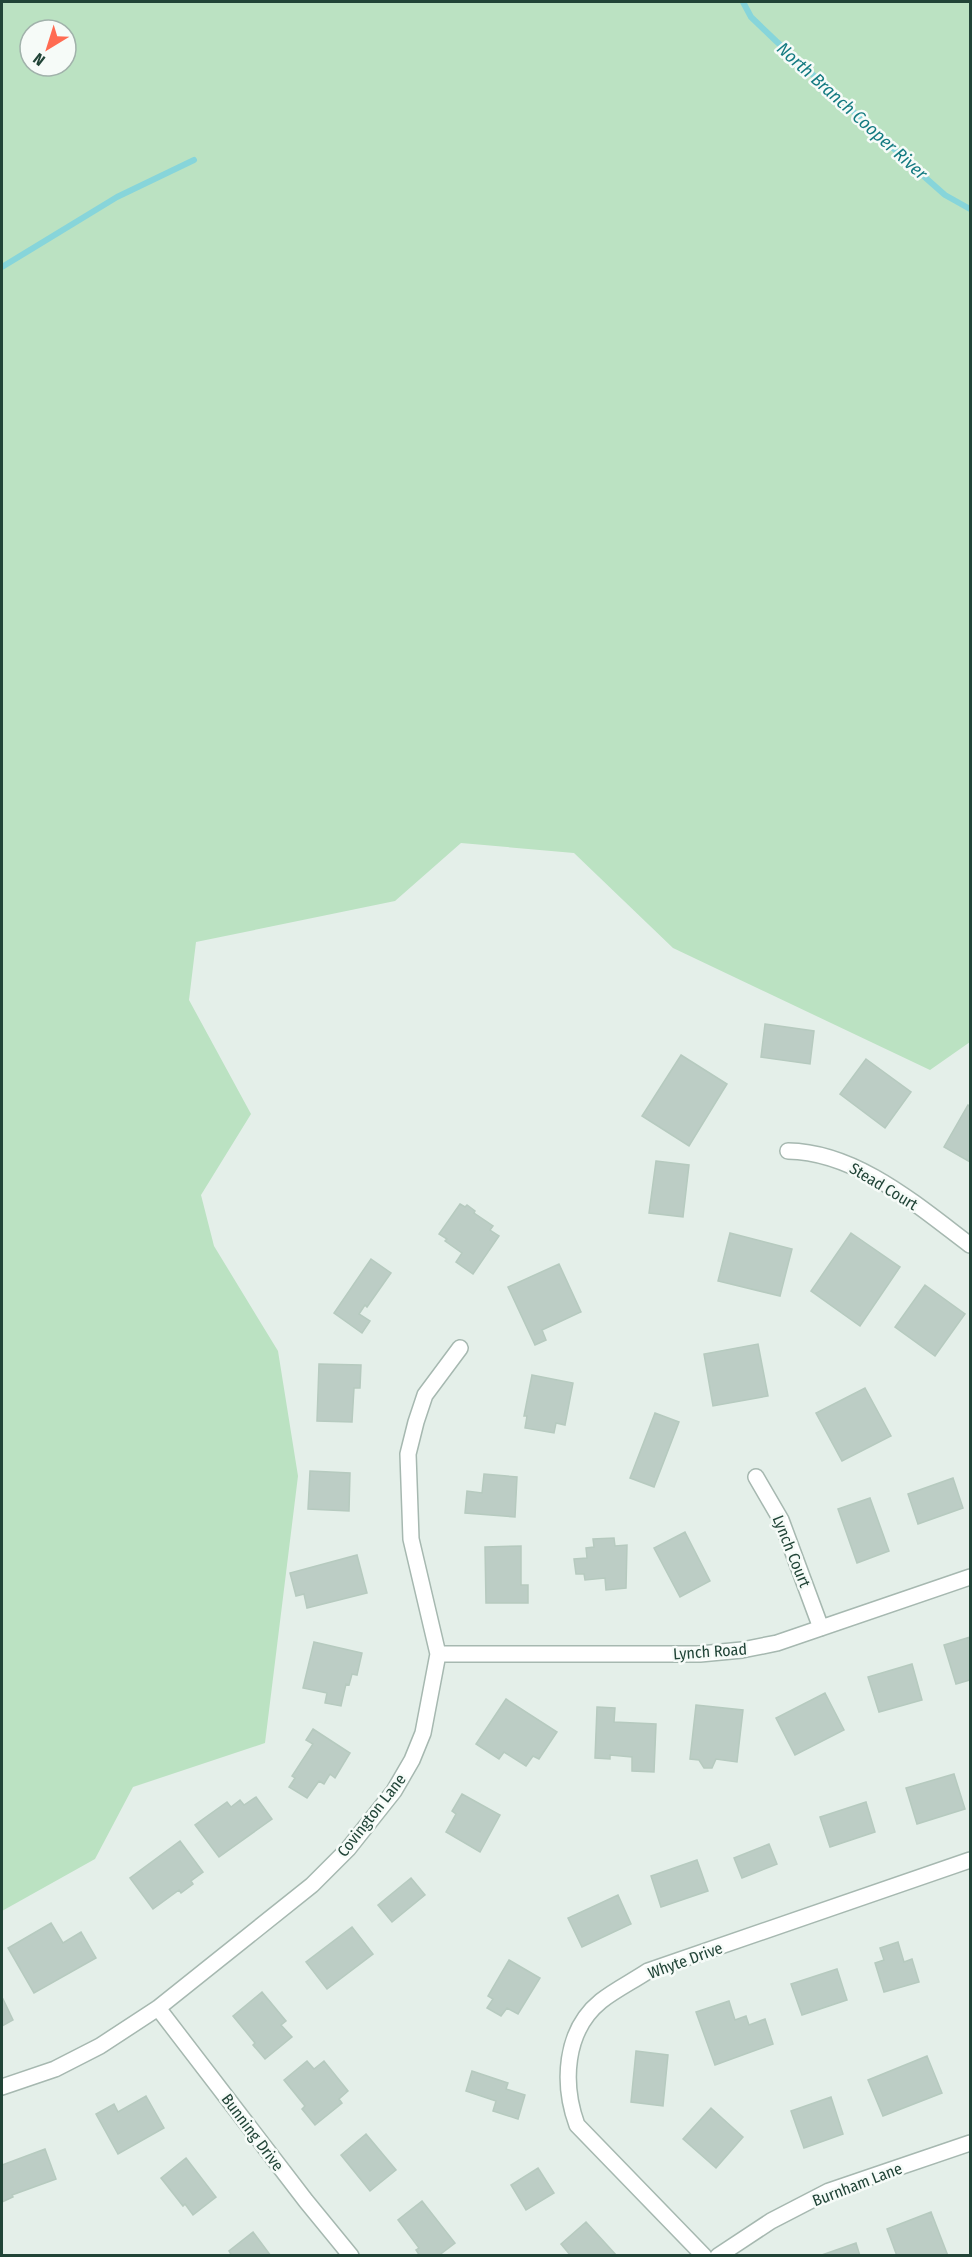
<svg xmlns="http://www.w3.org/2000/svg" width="972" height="2257" font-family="'Fira Sans Condensed',sans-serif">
<rect width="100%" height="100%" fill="#e4efe9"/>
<path fill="#bbe2c2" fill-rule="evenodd" d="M 2,2 L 970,2 L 970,1042 L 930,1070 L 673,948 L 574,853 L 461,843 L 395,901 L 196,942 L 189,1000 L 251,1114 L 201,1195 L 214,1246 L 278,1351 L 298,1476 L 265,1743 L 133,1787 L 95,1859 L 2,1911 ZM 30,30 L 66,30 L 66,66 L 30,66 Z"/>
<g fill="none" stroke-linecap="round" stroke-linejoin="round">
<path stroke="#87d5da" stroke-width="6" d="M 743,2 L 751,17 L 776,41 L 928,180 L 945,195 L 970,209
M 2,267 L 117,197 L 194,160"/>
</g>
<path fill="#bccdc5" stroke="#b6cabf" stroke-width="1.5" d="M 765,1024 L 814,1031 L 810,1064 L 761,1057 Z
M 681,1055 L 727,1084 L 689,1146 L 642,1116 Z
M 866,1059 L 911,1092 L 885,1128 L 840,1094 Z
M 968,1105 L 970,1107 L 970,1162 L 944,1147 Z
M 656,1161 L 689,1165 L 683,1217 L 649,1213 Z
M 460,1204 L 465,1207 L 467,1205 L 475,1211 L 474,1213 L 493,1226 L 490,1230 L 499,1236 L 473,1274 L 456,1262 L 462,1253 L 445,1241 L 447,1239 L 439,1234 Z
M 730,1233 L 792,1249 L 780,1296 L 718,1281 Z
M 851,1233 L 900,1267 L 860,1326 L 811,1291 Z
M 371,1259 L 391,1273 L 367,1307 L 365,1305 L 359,1314 L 370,1321 L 362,1333 L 334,1313 Z
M 559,1264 L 581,1312 L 542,1330 L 546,1340 L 535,1345 L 508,1287 Z
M 925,1285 L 965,1314 L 935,1356 L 895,1327 Z
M 758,1344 L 768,1396 L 713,1406 L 704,1354 Z
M 319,1364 L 361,1365 L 360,1388 L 354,1388 L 352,1422 L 317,1421 Z
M 532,1375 L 573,1383 L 565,1425 L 556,1423 L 554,1433 L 525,1428 L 527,1416 L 524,1416 Z
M 865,1388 L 891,1436 L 842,1461 L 816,1413 Z
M 655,1413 L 679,1422 L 654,1487 L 630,1478 Z
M 310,1471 L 350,1473 L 349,1511 L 308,1509 Z
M 484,1474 L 517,1477 L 515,1517 L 465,1513 L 467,1491 L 482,1493 Z
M 953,1478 L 963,1508 L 918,1524 L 908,1494 Z
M 870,1498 L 889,1551 L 857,1563 L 838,1509 Z
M 685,1532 L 710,1581 L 680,1597 L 654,1548 Z
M 614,1538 L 615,1546 L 627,1545 L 626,1588 L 606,1590 L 605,1578 L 585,1580 L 584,1574 L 576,1574 L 574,1559 L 587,1558 L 586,1548 L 594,1547 L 593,1539 Z
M 521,1546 L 521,1585 L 528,1585 L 528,1603 L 486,1603 L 485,1547 Z
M 357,1555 L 367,1593 L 307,1608 L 304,1594 L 296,1596 L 290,1573 Z
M 970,1637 L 970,1680 L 956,1684 L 944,1645 Z
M 314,1642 L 362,1653 L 357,1675 L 352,1674 L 349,1685 L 346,1684 L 341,1706 L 325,1703 L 327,1693 L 303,1688 Z
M 912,1664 L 922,1700 L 879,1712 L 868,1677 Z
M 825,1693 L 844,1730 L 795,1755 L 776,1718 Z
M 506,1699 L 557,1732 L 539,1759 L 533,1756 L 526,1766 L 504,1752 L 499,1759 L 476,1744 Z
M 696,1705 L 743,1710 L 737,1762 L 716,1759 L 712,1768 L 704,1768 L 699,1760 L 690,1759 Z
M 597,1707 L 615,1708 L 614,1722 L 656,1724 L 654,1772 L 632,1771 L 632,1757 L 610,1755 L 610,1759 L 595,1758 Z
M 313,1729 L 350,1753 L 335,1778 L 330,1774 L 324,1784 L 319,1781 L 307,1798 L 289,1787 L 295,1778 L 292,1776 L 313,1744 L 306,1740 Z
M 954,1774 L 965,1809 L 917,1824 L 906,1788 Z
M 462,1794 L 500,1815 L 480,1852 L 446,1832 L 456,1814 L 452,1811 Z
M 256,1797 L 272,1819 L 219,1857 L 195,1825 L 227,1802 L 231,1807 L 240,1800 L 244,1805 Z
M 866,1802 L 875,1832 L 830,1847 L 820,1817 Z
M 180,1841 L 203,1872 L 191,1881 L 193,1884 L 181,1893 L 179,1890 L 153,1909 L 130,1878 Z
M 769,1844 L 777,1864 L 742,1878 L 734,1858 Z
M 697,1860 L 708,1891 L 661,1907 L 651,1876 Z
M 411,1878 L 425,1895 L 392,1922 L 378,1905 Z
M 618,1895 L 631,1924 L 582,1947 L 568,1918 Z
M 51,1923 L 63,1943 L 81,1932 L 96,1958 L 34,1993 L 8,1948 Z
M 352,1927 L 373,1954 L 327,1989 L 306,1962 Z
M 898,1942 L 904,1962 L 912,1959 L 919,1982 L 884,1992 L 875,1963 L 884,1960 L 880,1948 Z
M 509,1960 L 540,1978 L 518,2014 L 507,2008 L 501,2016 L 487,2008 L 493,1999 L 488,1996 Z
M 837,1969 L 847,2000 L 802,2015 L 791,1984 Z
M 262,1992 L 286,2021 L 281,2025 L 292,2037 L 265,2059 L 253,2045 L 255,2043 L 233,2016 Z
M 3,1999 L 13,2020 L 2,2026 L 2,2000 Z
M 729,2001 L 735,2020 L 746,2016 L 749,2025 L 765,2019 L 773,2044 L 715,2065 L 696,2012 Z
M 636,2051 L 668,2055 L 663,2106 L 631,2102 Z
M 927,2056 L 942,2093 L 883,2116 L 868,2080 Z
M 307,2061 L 314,2069 L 324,2061 L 348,2091 L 339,2099 L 342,2103 L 315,2125 L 302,2109 L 305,2106 L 284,2080 Z
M 472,2071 L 508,2083 L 506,2089 L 525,2095 L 518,2119 L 493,2111 L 496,2101 L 466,2091 Z
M 146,2096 L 164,2128 L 118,2154 L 96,2114 L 114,2104 L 118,2112 Z
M 831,2097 L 843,2134 L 804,2148 L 791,2111 Z
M 711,2108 L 743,2137 L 716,2168 L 683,2139 Z
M 366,2134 L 396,2170 L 370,2191 L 341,2155 Z
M 45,2149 L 56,2179 L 12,2195 L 13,2197 L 2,2202 L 2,2165 Z
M 186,2158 L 216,2197 L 193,2215 L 185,2204 L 183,2206 L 161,2178 Z
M 538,2168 L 554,2193 L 526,2210 L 511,2185 Z
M 422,2201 L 455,2243 L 438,2256 L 420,2256 L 416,2250 L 419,2248 L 398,2220 Z
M 931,2212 L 948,2256 L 897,2256 L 887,2229 Z
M 586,2222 L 617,2256 L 571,2256 L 561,2244 Z
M 253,2232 L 271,2256 L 232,2256 L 229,2251 Z
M 856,2243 L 860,2256 L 819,2256 Z"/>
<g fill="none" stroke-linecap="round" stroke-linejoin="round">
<g stroke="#a6b8b0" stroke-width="18">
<path id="street" d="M 788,1151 C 857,1152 918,1206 970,1245
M 756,1477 L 781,1520 L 821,1628
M 438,1654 L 700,1654 L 742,1650 L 777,1643 L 970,1577
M 158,2008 L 306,2201 L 351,2256
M 2,2087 L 55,2069 L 100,2046 L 158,2008 L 312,1885 L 348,1849 L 394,1791 L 412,1760 L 423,1733 L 438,1654 L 411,1539 L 408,1454 L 416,1422 L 425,1395 L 460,1348
M 704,2256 L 577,2125 C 562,2084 564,2031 601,2001 C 615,1990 633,1981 648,1971 L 970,1860
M 718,2256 L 771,2221 L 829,2191 L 970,2143"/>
</g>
<use href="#street" stroke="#fff" stroke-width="15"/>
</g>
<g text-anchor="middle" stroke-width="5" stroke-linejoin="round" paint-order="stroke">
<g font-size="16" fill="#214437" stroke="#f6fbf8">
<text transform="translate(884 1186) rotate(31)" y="6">Stead Court</text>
<text transform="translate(792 1551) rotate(68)" y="6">Lynch Court</text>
<text transform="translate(710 1651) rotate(-4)" y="6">Lynch Road</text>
<text transform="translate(371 1815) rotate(-52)" y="6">Covington Lane</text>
<text transform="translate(685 1960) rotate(-20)" y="6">Whyte Drive</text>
<text transform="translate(253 2132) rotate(53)" y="6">Bunning Drive</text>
<text transform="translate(857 2184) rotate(-21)" y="6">Burnham Lane</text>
</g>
<g font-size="18" font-style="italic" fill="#137a81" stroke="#f6fbf8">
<text transform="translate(852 111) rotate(42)" y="6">North Branch Cooper River</text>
</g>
</g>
<rect width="972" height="2257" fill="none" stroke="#214437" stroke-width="6"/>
<g transform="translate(48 48) rotate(218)"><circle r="28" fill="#f6fbf8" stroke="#a1b2ab" stroke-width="1.5"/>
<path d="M0-4.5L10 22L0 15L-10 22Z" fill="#ff6b52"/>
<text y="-9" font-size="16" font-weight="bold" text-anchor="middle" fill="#214437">N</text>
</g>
</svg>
